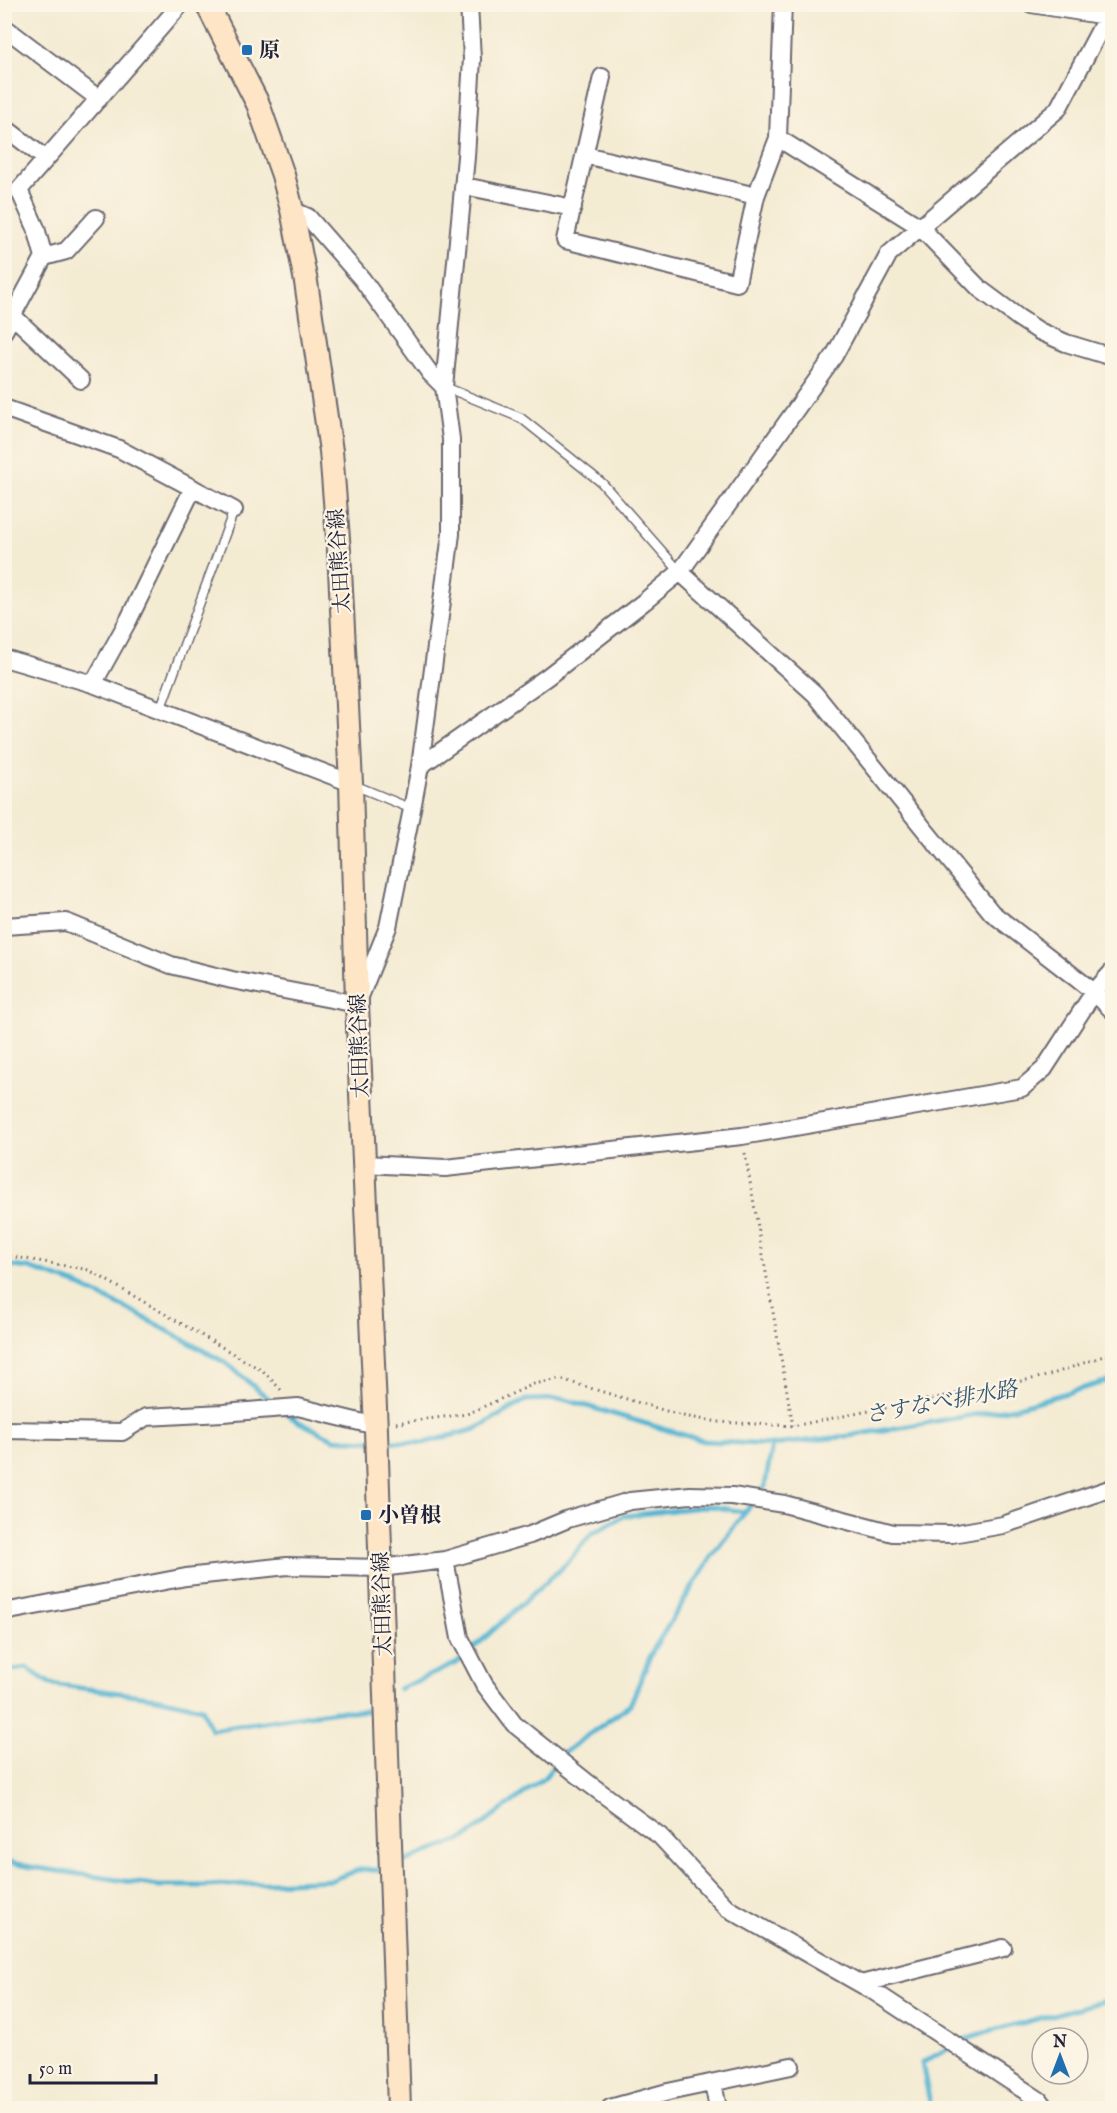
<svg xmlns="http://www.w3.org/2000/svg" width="1117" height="2113" font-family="'IM FELL English','Noto Serif JP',serif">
<rect width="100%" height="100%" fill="#fcf5e5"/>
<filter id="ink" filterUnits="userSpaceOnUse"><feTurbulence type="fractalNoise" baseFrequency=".0167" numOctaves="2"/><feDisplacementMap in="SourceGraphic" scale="12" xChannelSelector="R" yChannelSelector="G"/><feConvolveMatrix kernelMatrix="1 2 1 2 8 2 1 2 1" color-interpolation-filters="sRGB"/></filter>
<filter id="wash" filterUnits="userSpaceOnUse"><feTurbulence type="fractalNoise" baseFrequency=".008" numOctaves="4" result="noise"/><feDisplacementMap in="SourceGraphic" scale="24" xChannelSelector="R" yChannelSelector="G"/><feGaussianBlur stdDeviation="1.35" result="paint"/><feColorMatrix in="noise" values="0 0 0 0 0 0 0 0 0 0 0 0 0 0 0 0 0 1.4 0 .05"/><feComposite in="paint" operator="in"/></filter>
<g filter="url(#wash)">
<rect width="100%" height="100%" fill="#f4ebd3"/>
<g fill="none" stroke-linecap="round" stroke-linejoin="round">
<path stroke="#55b5d3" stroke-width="5" d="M 4,1265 L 29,1268 L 75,1284 L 132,1311 L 226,1363 L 276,1405
M 286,1413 L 297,1421 L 334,1439 L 372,1441
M 381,1441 L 423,1443 L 476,1429 L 526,1400 L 563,1399 L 704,1441 L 772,1445 L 849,1436 L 1014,1408 L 1112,1380
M 4,1671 L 27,1668 L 51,1684 L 150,1697 L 202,1708 L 211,1730 L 336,1711 L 371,1711
M 399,1689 L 457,1663 L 567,1563 L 591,1534 L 624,1516 L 710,1506 L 744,1512
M 4,1861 L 31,1867 L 159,1886 L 207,1886 L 332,1880 L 357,1870 L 378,1870
M 398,1864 L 465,1838 L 544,1778 L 566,1751 L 630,1705 L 653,1650 L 711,1557 L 765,1486 L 772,1445
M 959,2043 L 973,2036 L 1112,1999
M 931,2108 L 922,2063 L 951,2047"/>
</g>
</g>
<g filter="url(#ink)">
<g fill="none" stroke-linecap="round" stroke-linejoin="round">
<g stroke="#6c6870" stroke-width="11">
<path id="lane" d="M 445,387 L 521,418 L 602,483 L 680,572
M 160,710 L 234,510
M 354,785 L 412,809"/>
</g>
<g stroke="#6c6870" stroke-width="20">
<path id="street" d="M 783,4 L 778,138 L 920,227 L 980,289 L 1019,318 L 1039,331 L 1066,343 L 1112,357
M 1031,4 L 1112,17
M 4,27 L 99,99
M 602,77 L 565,240 L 737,283 L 756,196 L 778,138
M 4,127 L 46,159
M 585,155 L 756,196
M 464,186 L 573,208
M 292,210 L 308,217 L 362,279 L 430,373 L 444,387
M 44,257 L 66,251 L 96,218
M 13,316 L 81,380
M 4,331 L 44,257 L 36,228 L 19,190 L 181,4
M 4,408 L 119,449 L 234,510
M 680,572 L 815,694 L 992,913 L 1094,992 L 1112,1010
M 4,658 L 93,684 L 351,783
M 93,684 L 129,619 L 193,488
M 420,766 L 547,677 L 645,601 L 680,572 L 834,356 L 889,254 L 1058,109 L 1112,7
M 4,926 L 66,922 L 171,965 L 232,980 L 357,1004 L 388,927 L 412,809 L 420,766 L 451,534 L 451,439 L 444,387 L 466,157 L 472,59 L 469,4
M 364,1164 L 445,1168 L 742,1136 L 1022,1088 L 1044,1069 L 1094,992 L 1112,972
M 4,1430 L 122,1432 L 146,1417 L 223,1413 L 298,1407 L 376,1426
M 445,1560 L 460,1638 L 484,1684 L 514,1724 L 588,1783 L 660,1836 L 727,1908 L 873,1991 L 1039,2100 L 1045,2108
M 4,1612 L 186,1577 L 287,1566 L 381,1568 L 445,1560 L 530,1535 L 568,1519 L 630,1501 L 690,1495 L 732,1496 L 784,1504 L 893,1533 L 952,1534 L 1003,1525 L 1112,1488
M 861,1984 L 1003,1948
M 713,2083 L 718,2108
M 610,2108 L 668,2092 L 791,2066"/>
</g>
<g stroke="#6c6870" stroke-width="26">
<path id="secondary" d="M 207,4 L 258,104 L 283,175 L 292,210 L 306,282 L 331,451 L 339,551 L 351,783 L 357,1004 L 376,1430 L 399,2108"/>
</g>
<path stroke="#6c6870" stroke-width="3" stroke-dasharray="1.5 4.5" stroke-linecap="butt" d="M 745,1153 L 793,1426
M 4,1255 L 89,1270 L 263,1371 L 283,1392
M 396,1423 L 467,1414 L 534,1384 L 560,1379 L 683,1416 L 718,1422 L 793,1426 L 1047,1376 L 1112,1353"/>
<use href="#lane" stroke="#fff" stroke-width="8"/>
<use href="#street" stroke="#fff" stroke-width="16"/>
<use href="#secondary" stroke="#fde5c5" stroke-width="22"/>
</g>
</g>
<g fill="#1f6fb2" stroke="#fcf5e5" stroke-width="2">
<rect x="241" y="44" width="12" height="12" rx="3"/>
<rect x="360" y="1509" width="12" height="12" rx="3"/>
</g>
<g text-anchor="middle" stroke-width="4.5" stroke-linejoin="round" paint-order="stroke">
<g font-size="21" font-weight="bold" fill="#22223b" stroke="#fcf5e5" text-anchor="start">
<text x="259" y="57">原</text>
<text x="378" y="1522">小曽根</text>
</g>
<g font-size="21" fill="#22223b" stroke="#fcf5e5">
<text transform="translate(339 561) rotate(-94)" y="7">太田熊谷線</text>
<text transform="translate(359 1046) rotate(-92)" y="7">太田熊谷線</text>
<text transform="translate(382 1604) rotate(-92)" y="7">太田熊谷線</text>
</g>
<g font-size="22" font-style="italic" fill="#345570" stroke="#fcf5e5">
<text transform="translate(941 1401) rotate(-10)" y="8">さすなべ排水路</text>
</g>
</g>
<rect width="1117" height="2113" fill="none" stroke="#fcf5e5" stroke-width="24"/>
<g transform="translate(1060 2056)"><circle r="28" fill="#fcf5e5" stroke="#a5a1a1" stroke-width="1.5"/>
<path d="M0-4.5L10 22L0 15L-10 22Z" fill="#1f6fb2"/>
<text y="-9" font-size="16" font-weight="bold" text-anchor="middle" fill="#22223b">N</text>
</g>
<path d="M30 2074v9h126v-9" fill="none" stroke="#22223b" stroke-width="3"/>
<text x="39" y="2074" font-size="18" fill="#22223b" stroke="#fcf5e5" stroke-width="4.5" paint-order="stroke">50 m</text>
</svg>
